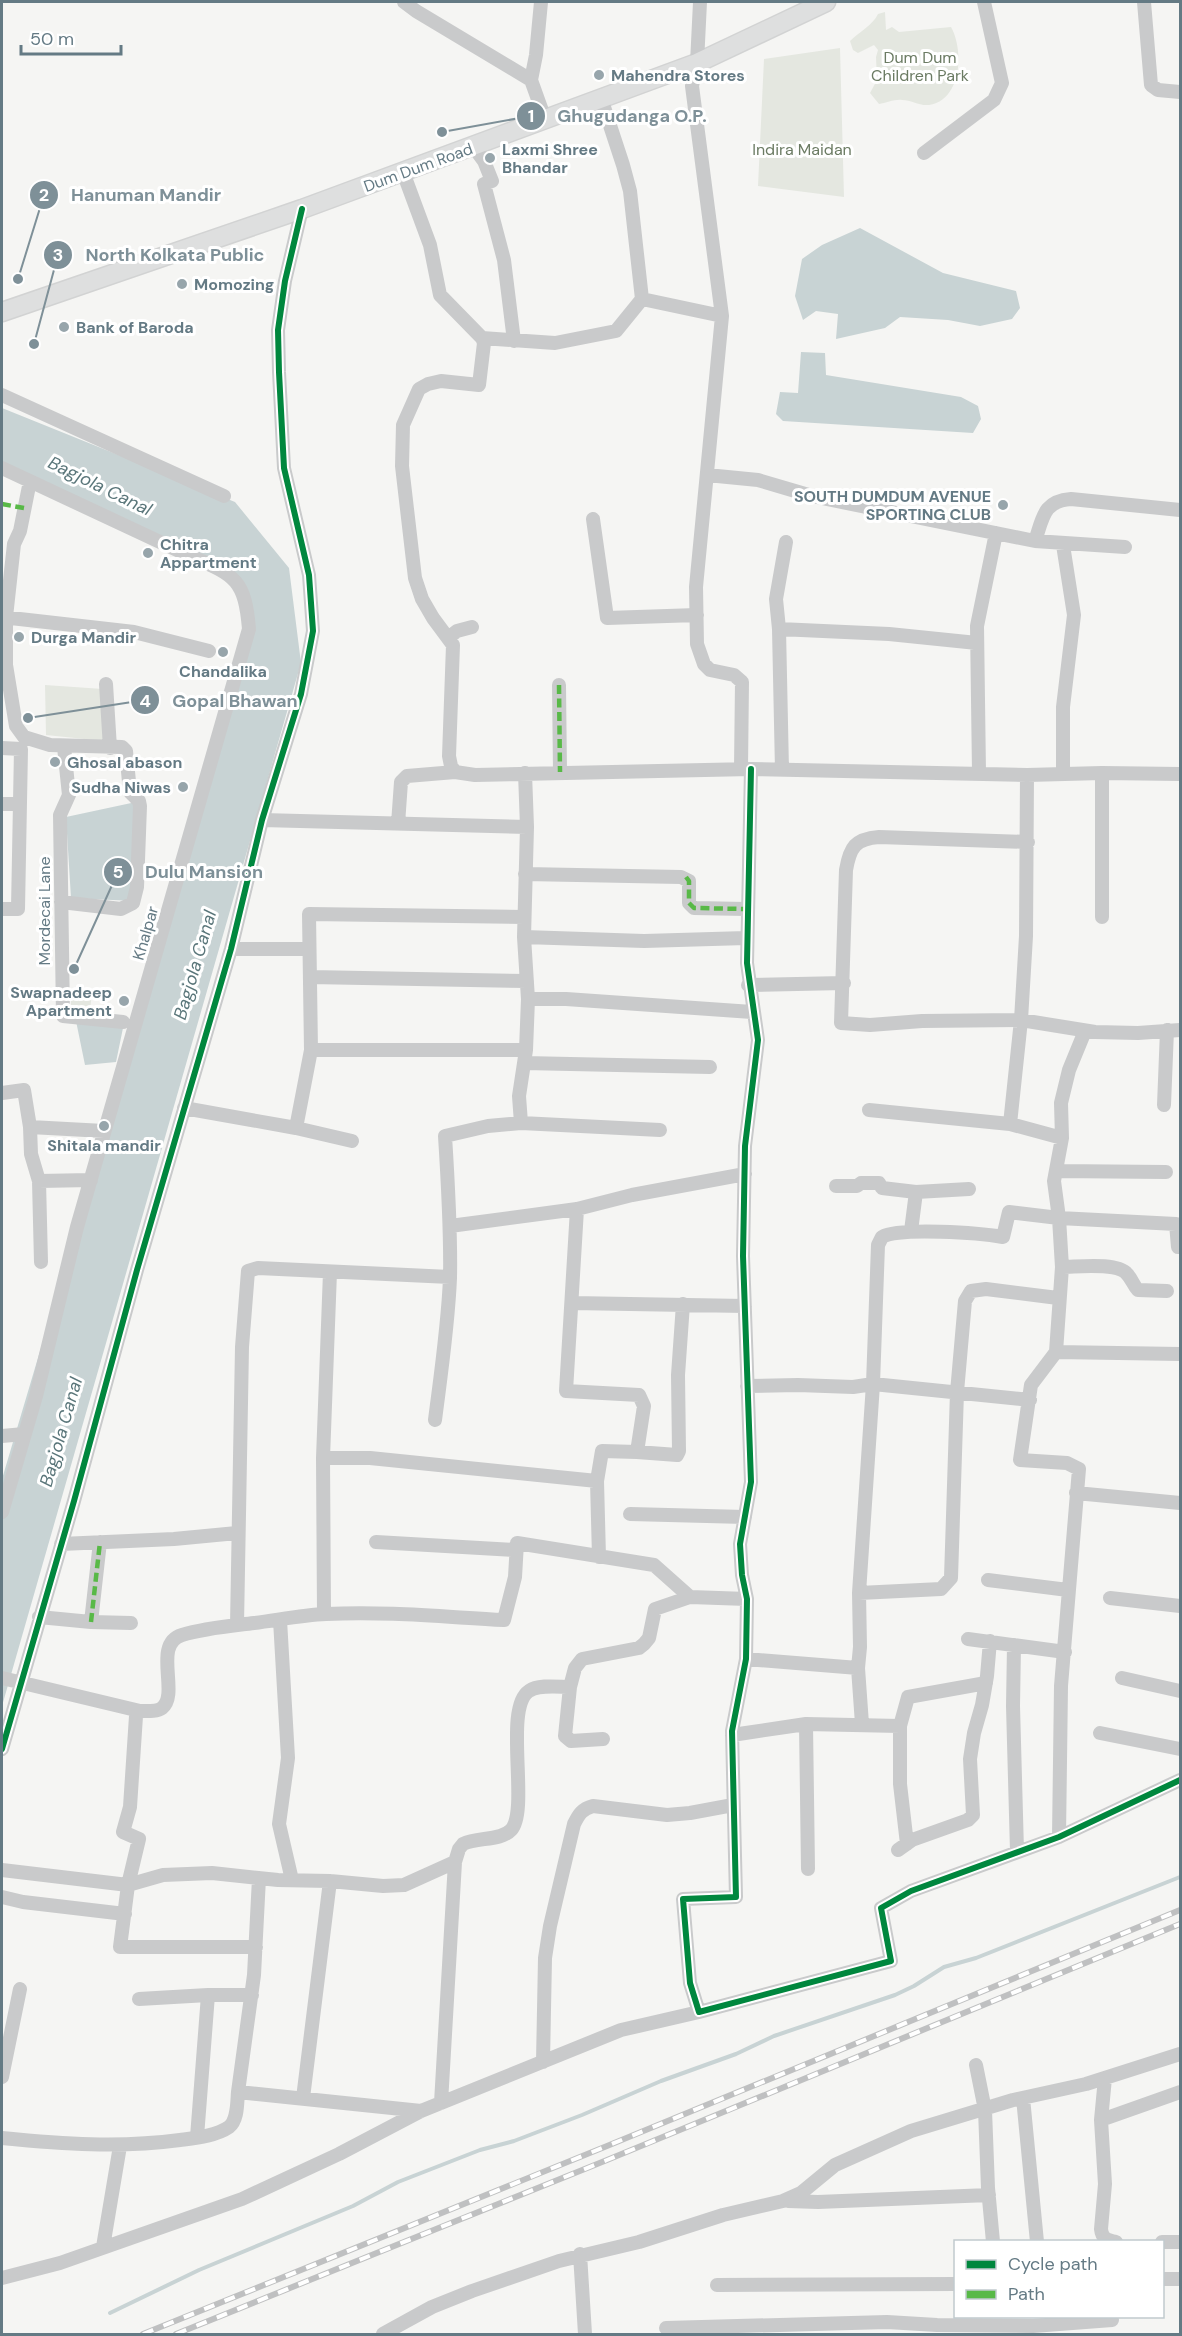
<svg xmlns="http://www.w3.org/2000/svg" width="1182" height="2336" font-family="'DM Sans',sans-serif">
<rect width="100%" height="100%" fill="#f5f5f3"/>
<path fill="#e4e7e0" d="M 885,12 L 886,30 L 892,27 L 899,32 L 951,27 C 964,50 962,100 929,105 C 919,106 911,100 902,100 C 895,99 886,103 879,104 L 870,93 L 877,80 L 876,57 L 878,50 L 874,45 L 858,53 L 853,50 L 850,41 C 859,32 873,25 878,14 Z
M 840,48 L 844,197 L 758,186 L 764,59 Z
M 45,685 L 103,689 L 104,741 L 46,735 Z
M 71,989 L 92,990 L 90,1012 L 71,1014 Z"/>
<path fill="#c8d3d4" d="M 860,228 L 943,273 L 1016,291 L 1020,308 L 1012,319 L 980,326 L 948,320 L 900,317 L 885,328 L 836,339 L 838,314 L 816,311 L 803,320 L 795,296 L 802,259 L 822,245 Z
M 801,352 L 825,353 L 826,375 L 961,397 L 978,406 L 981,419 L 973,433 L 783,421 L 776,414 L 780,392 L 798,393 Z
M 2,408 L 235,502 L 289,568 L 301,663 L 2,1706 L 2,1479 L 254,631 L 245,586 L 221,563 L 2,466 Z
M 136,802 L 133,901 L 71,898 L 66,817 Z
M 76,1021 L 123,1028 L 116,1062 L 85,1065 Z"/>
<g fill="none" stroke-linecap="round" stroke-linejoin="round">
<path stroke="#c8d3d4" stroke-width="4" d="M 110,2313 L 199,2270 L 353,2206 L 398,2182 L 480,2150 L 514,2141 L 582,2115 L 661,2081 L 736,2054 L 774,2036 L 895,1995 L 914,1986 L 944,1967 L 976,1958 L 1180,1877"/>
<g stroke="#d2d3d3" stroke-width="21">
<path id="major" d="M 2,312 L 302,209 L 697,63 L 826,2"/>
</g>
<path stroke="#c9cacb" stroke-width="14" d="M 404,2 L 416,11 L 531,80 L 545,119
M 700,2 L 697,63 L 692,86 L 722,316 L 696,587 L 697,644 L 704,664 L 710,670 L 734,675 L 742,682 L 741,769
M 1144,2 L 1151,85 L 1158,90 L 1180,92
M 531,80 L 536,55 L 541,2
M 601,98 L 623,165 L 630,191 L 642,299 L 722,316
M 473,146 L 484,161 L 492,181 L 484,184 L 504,260 L 514,341
M 924,153 L 994,100 L 1002,83 L 984,2
M 403,172 L 430,245 L 440,295 L 482,338 L 484,343 L 479,385 L 441,381 L 428,384 L 419,389 L 403,425 L 402,466 L 415,578 L 422,599 L 433,618 L 453,645 L 449,756 L 451,766 L 455,772 L 475,775 L 751,769 L 1027,775 L 1102,773 L 1180,774
M 482,338 L 555,343 L 616,331 L 642,299
M 2,395 L 224,496
M 2,468 L 192,557 C 236,575 245,581 249,629 L 77,1227 L 36,1396 L 2,1512
M 707,475 L 758,480 L 812,496 L 1035,541 C 1043,518 1043,501 1071,499 L 1180,510
M 30,481 L 20,531 L 14,544 L 6,617 L 6,665 L 16,726 L 24,737 L 50,745 L 122,747 L 126,751 L 130,792 L 139,801 L 140,806 L 137,887 L 133,903 L 121,909 L 61,902
M 593,519 L 607,618 L 697,615
M 1035,541 L 1125,547
M 1063,545 L 1074,615 L 1063,707 L 1063,774
M 2,617 L 134,632 L 209,651
M 779,629 L 776,599 L 786,542
M 448,638 L 457,631 L 472,627
M 106,684 L 110,748
M 559,685 L 560,772
M 64,747 L 69,795 L 60,815 L 63,1016 L 123,1022
M 2,748 L 21,749 L 18,909 L 2,909
M 751,769 L 747,963 L 758,1040 L 745,1146 L 743,1256 L 751,1482 L 740,1544 L 742,1575 L 747,1599 L 746,1659 L 732,1731 L 736,1897 L 683,1899 L 690,1983 L 699,2012 L 891,1961 L 881,1908 L 911,1891 L 1059,1837 L 1180,1780
M 782,770 L 779,629 L 889,634 L 977,643
M 979,773 L 977,626 L 996,533
M 1102,773 L 1102,917
M 2,804 L 20,804
M 262,820 L 527,827
M 398,824 L 401,782 L 407,776 L 455,772
M 1028,842 L 879,837 C 855,839 850,847 846,870 L 841,1023 L 870,1025 L 922,1021 L 1021,1020 L 1095,1032 L 1138,1033 L 1180,1030
M 525,874 L 681,877 L 689,881 L 689,903 L 694,908 L 746,909
M 524,937 L 644,941 L 746,938
M 231,949 L 309,949
M 310,977 L 527,981
M 748,985 L 844,983
M 528,999 L 566,999 L 752,1012
M 311,1050 L 526,1050
M 524,1063 L 710,1067
M 2,1093 L 24,1090 L 30,1127 L 31,1154 L 39,1181 L 41,1262
M 1164,1105 L 1167,1030
M 184,1108 L 296,1128 L 352,1141
M 869,1110 L 1010,1124 L 1062,1138
M 521,1123 L 519,1096 L 526,1050 L 528,999 L 524,937 L 527,827 L 525,773
M 1010,1124 L 1021,1020 L 1026,936 L 1027,775
M 30,1127 L 104,1131
M 296,1128 L 311,1050 L 309,914 L 524,917
M 1056,1171 L 1166,1172
M 39,1181 L 91,1180
M 836,1186 L 857,1186 L 861,1183 L 879,1183 L 882,1188 L 916,1192
M 577,1209 L 566,1391 L 639,1395 L 644,1406 L 637,1452 L 602,1451 L 597,1481 L 599,1557
M 450,1226 L 577,1209 L 632,1195 L 745,1174
M 911,1231 L 916,1192 L 969,1189
M 1062,1267 C 1078,1267 1117,1262 1127,1274 C 1132,1279 1133,1285 1138,1290 L 1167,1291
M 572,1303 L 745,1306
M 1056,1352 L 1180,1354
M 747,1386 L 798,1385 L 853,1387 L 873,1384 L 1030,1400
M 435,1420 C 441,1373 448,1326 450,1278 C 451,1231 448,1183 445,1136 L 488,1126 L 521,1123 L 660,1130
M 2,1436 L 24,1434
M 637,1452 L 677,1455 L 679,1451 L 678,1375 L 683,1304
M 323,1458 L 370,1458 L 597,1481
M 1076,1493 L 1180,1503
M 630,1514 L 745,1517
M 376,1542 L 516,1550
M 61,1544 L 174,1539 L 237,1533
M 988,1580 L 1068,1590
M 859,1593 L 941,1589 L 951,1578 L 957,1392 L 965,1301 L 971,1291 L 986,1289 L 1058,1298
M 1110,1598 L 1180,1606
M 324,1614 L 323,1458 L 330,1272
M 39,1617 L 91,1622 L 131,1623
M 280,1620 L 288,1758 L 279,1824 L 292,1880
M 91,1622 L 100,1542
M 237,1625 L 242,1347 L 248,1271 L 258,1268 L 450,1277
M 968,1639 L 1065,1652
M 1014,1645 L 1013,1706 L 1017,1851
M 746,1659 L 858,1668
M 2,1678 L 140,1711
M 1122,1678 L 1180,1691
M 570,1687 L 565,1736 L 571,1741 L 603,1739
M 806,1724 L 808,1869
M 862,1724 L 858,1668 L 860,1647 L 859,1593 L 873,1384 L 878,1245 L 882,1237 C 900,1227 980,1233 1003,1237 L 1009,1212 L 1059,1218 L 1176,1224 L 1178,1247 L 1180,1247
M 900,1726 L 900,1784 L 907,1844
M 1100,1733 L 1180,1749
M 732,1735 L 806,1724 L 900,1726 L 908,1697 L 986,1683
M 2,1749 L 74,1501 L 137,1270 L 231,949 L 262,820 L 301,694 L 313,631 L 309,575 L 284,468 L 279,372 L 278,330 L 285,281 L 302,209
M 1059,1837 L 1061,1686 L 1079,1469 L 1067,1463 L 1020,1460 L 1031,1385 L 1056,1352 L 1062,1267 L 1059,1218 L 1054,1181 L 1062,1138 L 1061,1103 L 1069,1070 L 1085,1031
M 898,1850 L 912,1840 L 968,1820 L 973,1815 L 970,1759 L 974,1733 L 982,1705 L 987,1676 L 990,1641
M 2,1870 L 128,1885 L 163,1875 L 212,1873 L 278,1880 L 330,1881 L 383,1886 L 404,1885 L 455,1862 L 459,1849 L 463,1844 C 477,1837 501,1841 511,1830 C 530,1810 503,1708 529,1691 C 539,1684 559,1687 570,1687 L 575,1668 L 582,1659 L 639,1648 L 644,1644 L 649,1638 L 655,1609 L 690,1597
M 2,1897 L 23,1902 L 125,1914
M 256,1947 L 120,1947 L 128,1885 L 139,1839 L 123,1832 L 130,1807 L 136,1716 L 140,1711 C 146,1711 157,1712 162,1708 C 180,1694 152,1644 182,1635 C 205,1628 230,1626 254,1623 C 278,1620 302,1615 326,1614 C 386,1611 445,1617 504,1620 L 515,1577 L 517,1543 L 654,1565 L 690,1597 L 747,1599
M 139,1999 L 208,1995 L 252,1995
M 543,2062 L 545,1958 L 550,1926 L 574,1824 C 579,1814 582,1809 593,1806 L 667,1815 L 690,1813 L 733,1805
M 976,2065 L 985,2110 L 988,2188 L 993,2242
M 2,2077 L 20,1989
M 1105,2078 L 1101,2120 L 1105,2184 L 1101,2229 C 1102,2239 1107,2240 1116,2242
M 238,2092 L 254,1975 L 259,1878
M 303,2098 L 330,1881
M 1023,2098 L 1037,2242
M 441,2103 L 455,1862
M 1101,2120 L 1180,2092
M 197,2137 L 208,1995
M 2,2138 C 63,2144 119,2148 180,2140 C 195,2138 216,2136 229,2127 C 238,2120 237,2103 238,2092 L 421,2111
M 788,2201 L 818,2202 L 989,2195
M 1162,2242 L 1180,2242
M 103,2247 L 120,2146
M 580,2254 L 585,2334
M 2,2278 L 60,2263 L 242,2199 L 339,2154 L 421,2111 L 621,2030 L 699,2012
M 1162,2279 L 1180,2279
M 717,2285 L 956,2284
M 666,2328 L 887,2322 L 937,2325 L 1033,2326 L 1112,2320
M 383,2334 L 432,2307 L 472,2291 L 559,2261 L 639,2242 L 723,2215 L 783,2201 L 801,2193 L 835,2165 L 911,2131 L 1013,2100 L 1086,2084 L 1180,2054"/>
<use href="#major" stroke="#dedfdf" stroke-width="18"/>
<g stroke="#bfc0c1" stroke-width="6">
<path id="rail" d="M 143,2334 L 607,2146 L 1180,1910
M 176,2334 L 607,2160 L 1180,1924"/>
</g>
<use href="#rail" stroke="#fff" stroke-width="4" stroke-dasharray="11" stroke-linecap="butt"/>
<path stroke="#58b947" stroke-width="4.5" stroke-dasharray="9 4.5" stroke-linecap="butt" d="M 2,504 L 24,508
M 559,685 L 560,772
M 686,877 L 689,881 L 689,903 L 694,908 L 746,909
M 91,1622 L 100,1542"/>
<g stroke="#fff" stroke-width="10">
<path id="cycleway" d="M 751,769 L 747,963 L 758,1040 L 745,1146 L 743,1256 L 751,1482 L 740,1544 L 742,1575 L 747,1599 L 746,1659 L 732,1731 L 736,1897 L 683,1899 L 690,1983 L 699,2012 L 891,1961 L 881,1908 L 911,1891 L 1059,1837 L 1180,1780
M 2,1749 L 74,1501 L 137,1270 L 231,949 L 262,820 L 301,694 L 313,631 L 309,575 L 284,468 L 279,372 L 278,330 L 285,281 L 302,209"/>
</g>
<use href="#cycleway" stroke="#00873e" stroke-width="6"/>
</g>
<g fill="#97a5ab" stroke="#fff" stroke-width="2">
<circle cx="599" cy="75" r="6"/>
<circle cx="490" cy="158" r="6"/>
<circle cx="182" cy="284" r="6"/>
<circle cx="64" cy="327" r="6"/>
<circle cx="1003" cy="505" r="6"/>
<circle cx="148" cy="553" r="6"/>
<circle cx="19" cy="637" r="6"/>
<circle cx="223" cy="652" r="6"/>
<circle cx="55" cy="762" r="6"/>
<circle cx="183" cy="787" r="6"/>
<circle cx="124" cy="1001" r="6"/>
<circle cx="104" cy="1126" r="6"/>
</g>
<g text-anchor="middle" stroke-width="6" stroke-linejoin="round" paint-order="stroke">
<g font-size="16" fill="#6b7b63" stroke="#fff">
<text x="920" y="63">Dum Dum<tspan x="920" dy="18">Children Park</tspan></text>
<text x="802" y="155">Indira Maidan</text>
</g>
<g font-size="16" font-weight="bold" fill="#647a84" stroke="#fff" text-anchor="start">
<text x="611" y="81">Mahendra Stores</text>
<text x="502" y="155">Laxmi Shree<tspan x="502" dy="18">Bhandar</tspan></text>
<text x="194" y="290">Momozing</text>
<text x="76" y="333">Bank of Baroda</text>
<text x="991" y="502" text-anchor="end">SOUTH DUMDUM AVENUE<tspan x="991" dy="18">SPORTING CLUB</tspan></text>
<text x="160" y="550">Chitra<tspan x="160" dy="18">Appartment</tspan></text>
<text x="31" y="643">Durga Mandir</text>
<text x="223" y="677" text-anchor="middle">Chandalika</text>
<text x="67" y="768">Ghosal abason</text>
<text x="171" y="793" text-anchor="end">Sudha Niwas</text>
<text x="112" y="998" text-anchor="end">Swapnadeep<tspan x="112" dy="18">Apartment</tspan></text>
<text x="104" y="1151" text-anchor="middle">Shitala mandir</text>
</g>
<g font-size="16" fill="#647a84" stroke="#fff">
<text transform="translate(418 167) rotate(-20)" y="6">Dum Dum Road</text>
<text transform="translate(44 911) rotate(-90)" y="6">Mordecai Lane</text>
<text transform="translate(145 933) rotate(-74)" y="6">Khalpar</text>
</g>
<g font-size="18" font-style="italic" fill="#5a767a" stroke="#fff">
<text transform="translate(100 486) rotate(26)" y="6">Bagjola Canal</text>
<text transform="translate(195 965) rotate(-74)" y="6">Bagjola Canal</text>
<text transform="translate(61 1432) rotate(-74)" y="6">Bagjola Canal</text>
</g>
</g>
<path fill="none" stroke="#7e9098" stroke-width="2" d="M442 132L531 116M18 279L44 195M34 344L58 255M28 718L145 700M74 969L118 872"/>
<g fill="#7e9098" stroke="#fff" stroke-width="2">
<circle cx="442" cy="132" r="6"/>
<circle cx="18" cy="279" r="6"/>
<circle cx="34" cy="344" r="6"/>
<circle cx="28" cy="718" r="6"/>
<circle cx="74" cy="969" r="6"/>
<circle cx="531" cy="116" r="15"/>
<circle cx="44" cy="195" r="15"/>
<circle cx="58" cy="255" r="15"/>
<circle cx="145" cy="700" r="15"/>
<circle cx="118" cy="872" r="15"/>
</g>
<g font-size="18" text-anchor="middle" font-weight="bold" fill="#fff">
<text x="531" y="122">1</text>
<text x="44" y="201">2</text>
<text x="58" y="261">3</text>
<text x="145" y="707">4</text>
<text x="118" y="878">5</text>
</g>
<g font-size="18" text-anchor="middle" font-weight="bold" fill="#7e9098" stroke="#fff" stroke-width="6" stroke-linejoin="round" paint-order="stroke">
<text x="632" y="122">Ghugudanga O.P.</text>
<text x="146" y="201">Hanuman Mandir</text>
<text x="175" y="261">North Kolkata Public</text>
<text x="235" y="707">Gopal Bhawan</text>
<text x="204" y="878">Dulu Mansion</text>
</g>
<rect width="1182" height="2336" fill="none" stroke="#647a84" stroke-width="6"/>
<rect x="954" y="2240" width="210" height="78" fill="#ffffff" stroke="#c1cace" stroke-width="1.5"/>
<rect x="966" y="2260" width="30" height="9" fill="#00873e" stroke="#c1cace" stroke-width="1.5"/>
<text x="1008" y="2270" font-size="18" fill="#647a84">Cycle path</text>
<rect x="966" y="2290" width="30" height="9" fill="#58b947" stroke="#c1cace" stroke-width="1.5"/>
<text x="1008" y="2300" font-size="18" fill="#647a84">Path</text>
<path d="M21 45v9h100v-9" fill="none" stroke="#647a84" stroke-width="3"/>
<text x="30" y="45" font-size="18" fill="#647a84" stroke="#ffffff" stroke-width="4.5" paint-order="stroke">50 m</text>
</svg>
